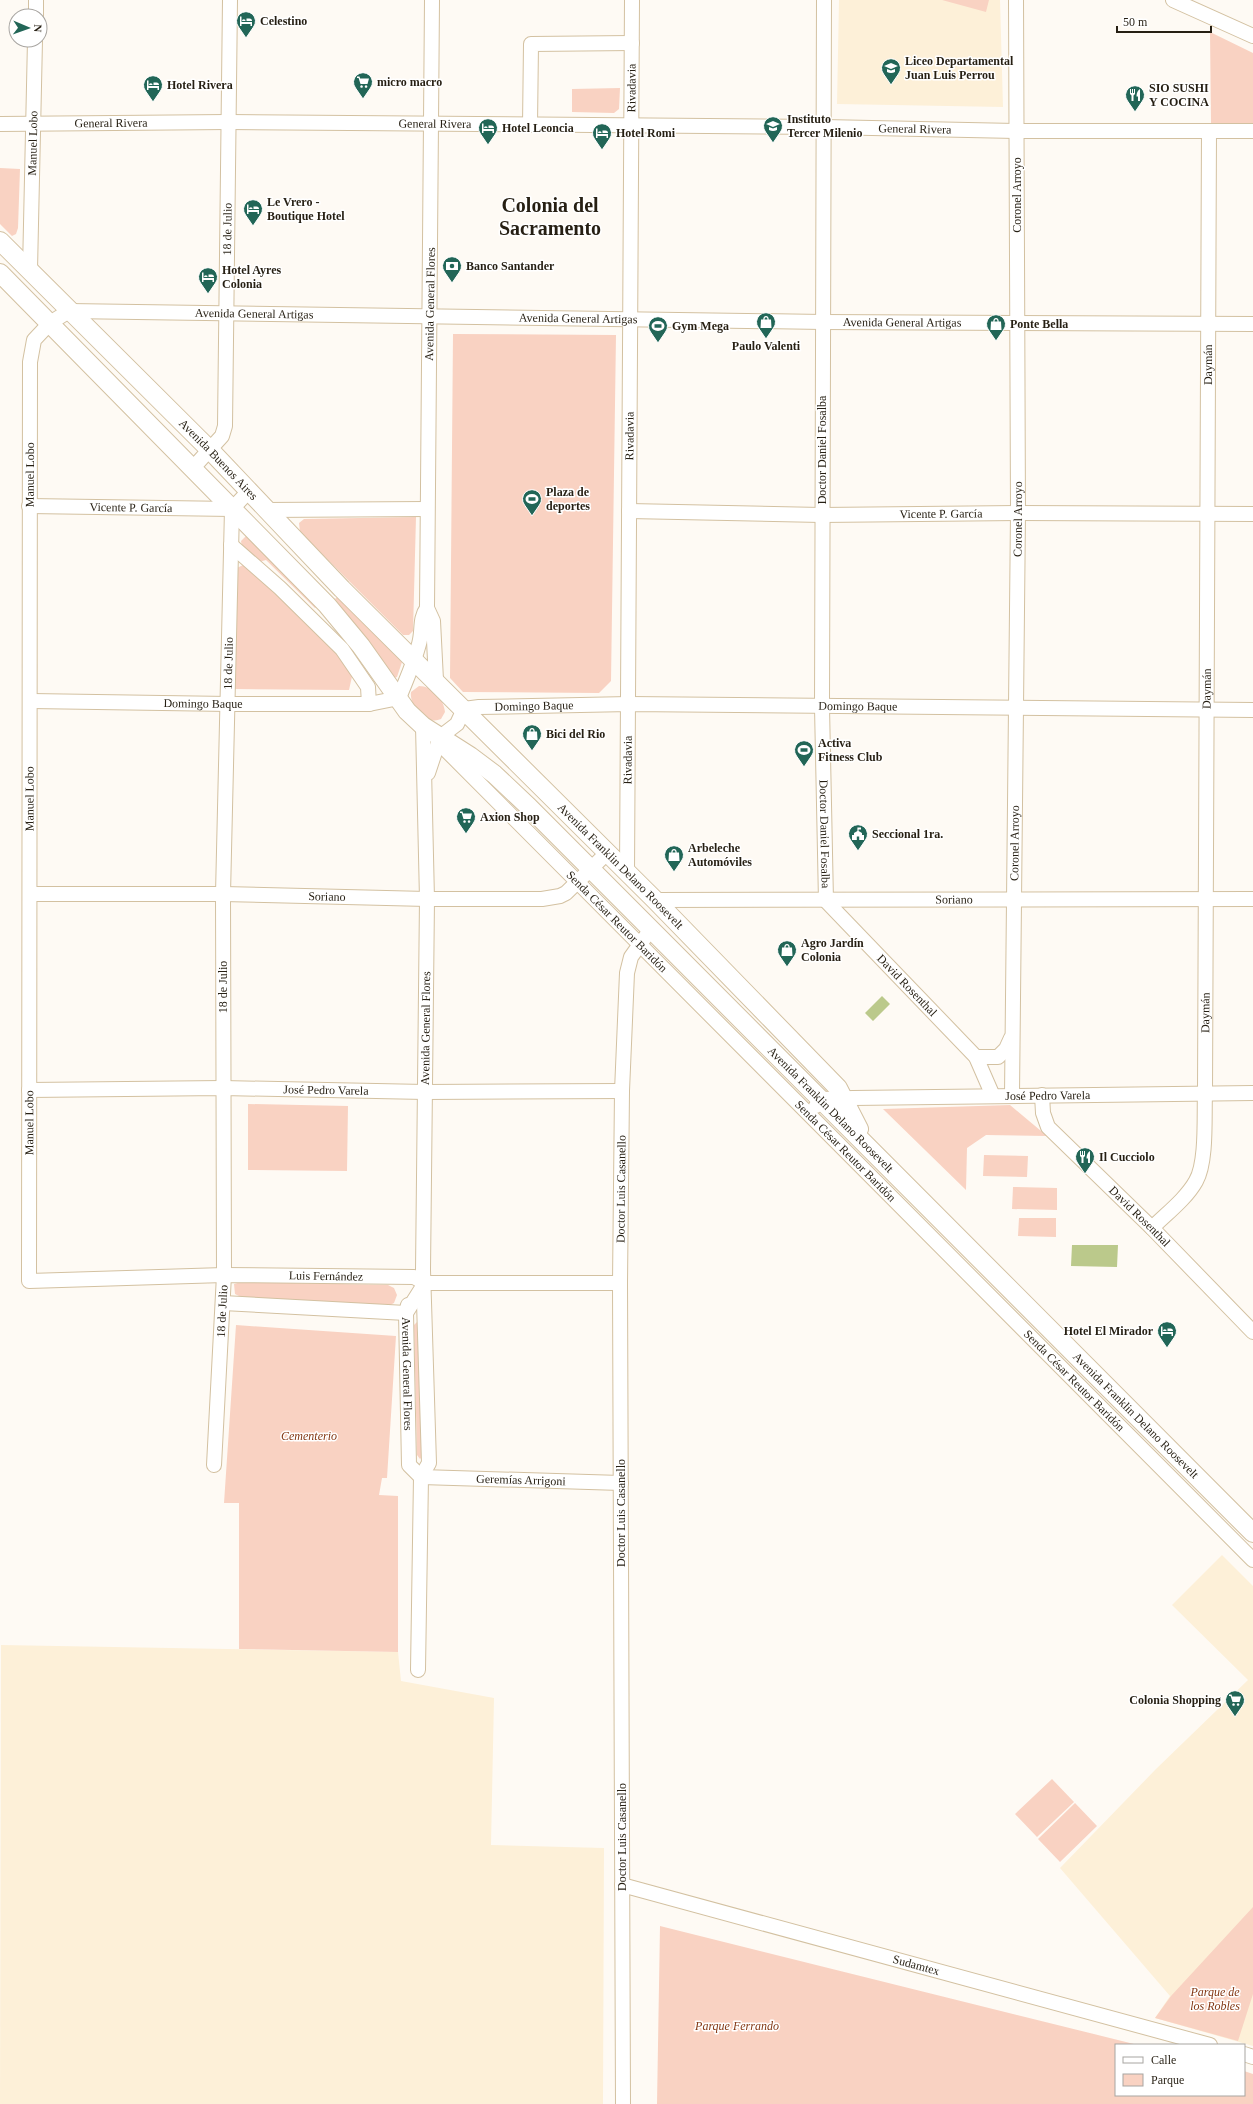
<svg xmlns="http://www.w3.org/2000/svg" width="1253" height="2104" font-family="Georgia,serif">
<rect width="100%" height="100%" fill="#fefaf4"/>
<path fill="#fdf0d8" d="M 839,0 L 1000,0 L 1003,107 L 837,104 Z
M 1222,1555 L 1253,1586 L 1253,2046 L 1155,2018 L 1170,1996 L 1060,1868 L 1156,1769 L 1248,1680 L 1172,1605 Z
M 1,1645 L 398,1652 L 401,1681 L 494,1698 L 491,1845 L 604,1848 L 603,2104 L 0,2104 Z"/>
<path fill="#f9d2c2" d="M 942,0 L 989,0 L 986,12 Z
M 1210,32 L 1253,53 L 1253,124 L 1211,123 Z
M 620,88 L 619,109 L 614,113 L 572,112 L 572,89 Z
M 0,168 L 20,169 L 18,228 L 16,234 L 12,236 L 0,224 Z
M 453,334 L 616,335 L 611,681 L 599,693 L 463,692 L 450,678 Z
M 416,517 L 413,631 L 409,635 L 403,635 L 300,532 L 299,523 L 304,519 Z
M 248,534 L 318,605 L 315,608 L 266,560 L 259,562 L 242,547 L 241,541 Z
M 247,563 L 339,653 L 353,672 L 349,690 L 234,689 L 237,568 Z
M 340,594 L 403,659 L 397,677 L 394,678 L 335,599 Z
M 419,686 C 432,686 444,699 445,712 L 441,719 C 426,726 409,706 411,692 Z
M 248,1104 L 348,1106 L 347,1171 L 248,1170 Z
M 1010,1105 L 1047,1136 L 986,1135 L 967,1148 L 966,1190 L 883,1109 Z
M 984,1155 L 1028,1156 L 1027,1177 L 983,1176 Z
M 1013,1187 L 1057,1188 L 1057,1210 L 1012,1209 Z
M 1019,1218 L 1056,1218 L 1056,1237 L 1018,1236 Z
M 241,1282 L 388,1285 L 394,1288 L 397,1295 L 394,1303 L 386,1307 L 241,1297 L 235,1294 L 234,1284 Z
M 417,1322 L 419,1323 L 422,1457 L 420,1459 L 417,1455 L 414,1325 Z
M 236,1325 L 396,1336 L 387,1478 L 382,1478 L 379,1495 L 398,1496 L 398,1652 L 239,1649 L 239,1503 L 224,1503 Z
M 1052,1779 L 1074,1802 L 1037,1837 L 1015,1814 Z
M 1075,1803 L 1097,1826 L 1060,1862 L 1038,1839 Z
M 1253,1907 L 1253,1994 L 1238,2041 L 1155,2018 L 1171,1996 Z
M 660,1926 L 1138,2045 L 1116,2045 L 1116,2095 L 1244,2095 L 1244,2071 L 1253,2074 L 1253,2104 L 657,2104 Z"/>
<path fill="#bbc98b" d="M 882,996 L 890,1004 L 873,1021 L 865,1013 Z
M 1072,1245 L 1118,1245 L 1117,1267 L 1071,1266 Z"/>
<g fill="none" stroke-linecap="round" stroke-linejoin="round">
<g stroke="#d3c1a1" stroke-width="16">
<g id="minor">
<path d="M 432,0 L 427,608 L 433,621 L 436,680"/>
<path id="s1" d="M 824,0 L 822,707 L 826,901 L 976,1057 L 993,1096"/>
<path d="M 1173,0 L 1253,36"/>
<path d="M 36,16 L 36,0"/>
<path id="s2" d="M 0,124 L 228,122 L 824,127 L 1016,131 L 1253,131"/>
<path d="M 530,125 L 531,44 L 632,43"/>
<path id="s3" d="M 30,270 L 35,40"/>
<path id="s4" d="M 192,469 L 222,436 L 225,426 L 230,0"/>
<path id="s5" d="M 29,506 L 232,509"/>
<path d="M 232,509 L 248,492"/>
<path d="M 265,510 L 427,509"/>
<path id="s6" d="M 629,511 L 821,515 L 1018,513 L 1253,514"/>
<path d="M 231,545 L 280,588 L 342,649 L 368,687 L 369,704"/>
<path id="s7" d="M 31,701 L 228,704 L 369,704 L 399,698 C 406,680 414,663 419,644 C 423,631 419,619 427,608"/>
<path id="s8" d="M 439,743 L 1253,1560"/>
<path id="s9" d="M 428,773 L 440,737 L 457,724 L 464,709 L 479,707 L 629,704 L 1253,710"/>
<path id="s10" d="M 627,873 L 632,0"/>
<path id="s11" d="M 30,894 L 223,894 L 427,899 L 542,899 L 560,896 L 566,893 L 607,853"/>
<path id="s12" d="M 655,900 L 1253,899"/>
<path d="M 976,1057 L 998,1057 L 1006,1049 L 1011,1038"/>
<path id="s13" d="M 29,1090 L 223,1088 L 425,1092 L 622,1091"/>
<path id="s14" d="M 1012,1095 L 1018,513 L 1016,0"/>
<path id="s15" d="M 1042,1095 L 1043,1113 L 1048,1127 L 1152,1228 L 1253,1332"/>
<path id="s16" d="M 816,1106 L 822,1099 L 853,1098 L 1253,1093"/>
<path id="s17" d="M 1152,1228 C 1166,1214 1186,1199 1196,1181 C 1207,1162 1204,1116 1205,1093 L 1209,131"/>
<path id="s18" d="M 620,1283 L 425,1283 L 414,1277 L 224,1275 L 29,1281 L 30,362 L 34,340 L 50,323 L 69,311 L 823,322 L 1253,324"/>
<path d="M 223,1303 L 406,1313 L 425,1283"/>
<path id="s19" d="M 408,1305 L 406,1313 L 409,1465 L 421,1477"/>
<path id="s20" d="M 214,1465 L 224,1275 L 223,894 L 232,509"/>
<path id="s21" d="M 421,1477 L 621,1483"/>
<path id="s22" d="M 418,1670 L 421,1477 L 429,1463 L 423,1270 L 427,899 L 423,726"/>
<path id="s23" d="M 622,1885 L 1210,2045"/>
<path d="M 1244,2054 L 1253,2057"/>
<path id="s24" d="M 623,2104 L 620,1283 L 622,1091 L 627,973 L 631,957 L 651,929"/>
</g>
</g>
<g stroke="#d3c1a1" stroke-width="20">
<g id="major">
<path id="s25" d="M 0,241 L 210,450 L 342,589 L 655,900 L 838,1088 L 859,1129"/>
<path id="s26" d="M 0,273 L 327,605 L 361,646 L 407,711 L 423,726 L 470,756 L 494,774 L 529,807 L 1253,1533"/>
</g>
</g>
<use href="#minor" stroke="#fff" stroke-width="14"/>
<use href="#major" stroke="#fff" stroke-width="18"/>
</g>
<defs>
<g id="hotel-pin" transform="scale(1)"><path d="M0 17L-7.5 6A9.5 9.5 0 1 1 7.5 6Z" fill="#226657" stroke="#fff"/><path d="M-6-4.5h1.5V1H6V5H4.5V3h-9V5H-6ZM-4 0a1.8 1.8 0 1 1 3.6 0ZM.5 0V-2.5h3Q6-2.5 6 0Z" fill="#fff"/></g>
<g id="school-pin" transform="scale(1)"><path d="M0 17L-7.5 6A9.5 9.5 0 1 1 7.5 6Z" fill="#226657" stroke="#fff"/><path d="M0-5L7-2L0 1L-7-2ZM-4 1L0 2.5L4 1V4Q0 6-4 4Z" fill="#fff"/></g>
<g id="supermarket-pin" transform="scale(1)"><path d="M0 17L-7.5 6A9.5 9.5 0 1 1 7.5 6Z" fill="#226657" stroke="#fff"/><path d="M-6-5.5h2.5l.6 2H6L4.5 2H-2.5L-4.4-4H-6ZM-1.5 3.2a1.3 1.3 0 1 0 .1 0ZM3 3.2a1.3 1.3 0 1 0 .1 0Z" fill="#fff"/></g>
<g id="restaurant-pin" transform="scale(1)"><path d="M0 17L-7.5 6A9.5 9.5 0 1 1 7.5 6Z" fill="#226657" stroke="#fff"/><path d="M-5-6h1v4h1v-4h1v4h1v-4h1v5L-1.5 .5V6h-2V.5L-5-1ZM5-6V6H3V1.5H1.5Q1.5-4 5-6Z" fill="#fff"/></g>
<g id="bank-pin" transform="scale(1)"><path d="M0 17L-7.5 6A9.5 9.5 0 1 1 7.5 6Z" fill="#226657" stroke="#fff"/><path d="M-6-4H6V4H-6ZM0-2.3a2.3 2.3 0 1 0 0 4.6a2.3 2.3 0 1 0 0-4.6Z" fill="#fff"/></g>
<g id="shop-pin" transform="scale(1)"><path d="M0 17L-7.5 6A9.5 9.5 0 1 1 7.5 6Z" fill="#226657" stroke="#fff"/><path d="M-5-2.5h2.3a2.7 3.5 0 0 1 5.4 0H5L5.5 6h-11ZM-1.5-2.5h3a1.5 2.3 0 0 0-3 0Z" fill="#fff"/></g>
<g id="stadium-pin" transform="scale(1)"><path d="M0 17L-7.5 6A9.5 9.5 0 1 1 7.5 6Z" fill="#226657" stroke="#fff"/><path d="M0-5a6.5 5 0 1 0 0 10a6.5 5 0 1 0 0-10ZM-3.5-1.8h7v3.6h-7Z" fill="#fff"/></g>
<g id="civic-pin" transform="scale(1)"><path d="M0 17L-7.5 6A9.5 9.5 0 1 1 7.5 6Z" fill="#226657" stroke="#fff"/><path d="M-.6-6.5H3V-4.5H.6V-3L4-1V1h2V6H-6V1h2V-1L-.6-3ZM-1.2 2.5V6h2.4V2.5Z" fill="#fff"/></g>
</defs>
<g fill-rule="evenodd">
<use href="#hotel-pin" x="246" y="21"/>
<use href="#school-pin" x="891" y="68"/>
<use href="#supermarket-pin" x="363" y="82"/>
<use href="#hotel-pin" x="153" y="85"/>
<use href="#restaurant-pin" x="1135" y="95"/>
<use href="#school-pin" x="773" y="126"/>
<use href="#hotel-pin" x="488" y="128"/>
<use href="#hotel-pin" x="602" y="133"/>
<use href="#hotel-pin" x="253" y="209"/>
<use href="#bank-pin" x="452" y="266"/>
<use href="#hotel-pin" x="208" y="277"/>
<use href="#shop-pin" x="766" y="322"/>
<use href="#shop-pin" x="996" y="324"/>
<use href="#stadium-pin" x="658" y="326"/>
<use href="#stadium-pin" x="532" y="499"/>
<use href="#shop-pin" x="532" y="734"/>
<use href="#stadium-pin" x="804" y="750"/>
<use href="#supermarket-pin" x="466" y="817"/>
<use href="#civic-pin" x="858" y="834"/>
<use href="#shop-pin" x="674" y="855"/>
<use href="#shop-pin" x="787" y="950"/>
<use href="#restaurant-pin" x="1085" y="1157"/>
<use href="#hotel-pin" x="1167" y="1331"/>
<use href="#supermarket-pin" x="1235" y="1700"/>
</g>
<g text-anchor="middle" stroke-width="3" stroke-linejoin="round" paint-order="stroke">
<g font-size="12" font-weight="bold" fill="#261f13" stroke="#fff" text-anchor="start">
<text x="260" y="25">Celestino</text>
<text x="905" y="65">Liceo Departamental<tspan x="905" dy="14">Juan Luis Perrou</tspan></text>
<text x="377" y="86">micro macro</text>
<text x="167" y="89">Hotel Rivera</text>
<text x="1149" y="92">SIO SUSHI<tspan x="1149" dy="14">Y COCINA</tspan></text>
<text x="787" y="123">Instituto<tspan x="787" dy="14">Tercer Milenio</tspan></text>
<text x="502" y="132">Hotel Leoncia</text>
<text x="616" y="137">Hotel Romi</text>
<text x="267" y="206">Le Vrero -<tspan x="267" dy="14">Boutique Hotel</tspan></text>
<text x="466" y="270">Banco Santander</text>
<text x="222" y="274">Hotel Ayres<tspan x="222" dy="14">Colonia</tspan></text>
<text x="1010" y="328">Ponte Bella</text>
<text x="672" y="330">Gym Mega</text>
<text x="766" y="350" text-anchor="middle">Paulo Valenti</text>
<text x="546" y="496">Plaza de<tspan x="546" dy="14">deportes</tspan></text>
<text x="546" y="738">Bici del Rio</text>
<text x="818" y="747">Activa<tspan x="818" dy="14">Fitness Club</tspan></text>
<text x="480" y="821">Axion Shop</text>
<text x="872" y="838">Seccional 1ra.</text>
<text x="688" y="852">Arbeleche<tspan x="688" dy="14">Automóviles</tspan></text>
<text x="801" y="947">Agro Jardín<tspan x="801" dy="14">Colonia</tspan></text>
<text x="1099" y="1161">Il Cucciolo</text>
<text x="1153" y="1335" text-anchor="end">Hotel El Mirador</text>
<text x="1221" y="1704" text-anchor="end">Colonia Shopping</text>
</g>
<g font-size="12" fill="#261f13" stroke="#fff">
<text dy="4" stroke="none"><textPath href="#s10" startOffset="785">Rivadavia</textPath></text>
<text dy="4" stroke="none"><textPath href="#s2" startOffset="111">General Rivera</textPath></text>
<text dy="4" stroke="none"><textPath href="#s2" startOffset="435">General Rivera</textPath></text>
<text dy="4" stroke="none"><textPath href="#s2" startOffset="915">General Rivera</textPath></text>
<text dy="4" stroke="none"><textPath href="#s3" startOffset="127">Manuel Lobo</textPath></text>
<text transform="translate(1017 195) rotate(-90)" y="4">Coronel Arroyo</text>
<text dy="4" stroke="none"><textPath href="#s4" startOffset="252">18 de Julio</textPath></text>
<text transform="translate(430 304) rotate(-89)" y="4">Avenida General Flores</text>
<text dy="4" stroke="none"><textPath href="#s18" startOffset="1765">Avenida General Artigas</textPath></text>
<text dy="4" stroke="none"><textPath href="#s18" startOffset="2089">Avenida General Artigas</textPath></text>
<text dy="4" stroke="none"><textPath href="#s18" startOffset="2413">Avenida General Artigas</textPath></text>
<text dy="4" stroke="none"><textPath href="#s17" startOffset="882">Daymán</textPath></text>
<text dy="4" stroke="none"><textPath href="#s10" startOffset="437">Rivadavia</textPath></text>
<text transform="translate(822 450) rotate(-90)" y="4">Doctor Daniel Fosalba</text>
<text dy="4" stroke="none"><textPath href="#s25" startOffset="309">Avenida Buenos Aires</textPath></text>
<text dy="4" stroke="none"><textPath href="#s18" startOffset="1399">Manuel Lobo</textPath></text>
<text dy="4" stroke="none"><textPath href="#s5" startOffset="102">Vicente P. García</textPath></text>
<text dy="4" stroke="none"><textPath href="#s6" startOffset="312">Vicente P. García</textPath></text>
<text dy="4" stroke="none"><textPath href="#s14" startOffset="576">Coronel Arroyo</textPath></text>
<text dy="4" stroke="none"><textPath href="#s20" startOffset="802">18 de Julio</textPath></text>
<text dy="4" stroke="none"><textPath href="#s17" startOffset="558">Daymán</textPath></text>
<text dy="4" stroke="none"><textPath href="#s7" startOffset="172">Domingo Baque</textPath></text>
<text dy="4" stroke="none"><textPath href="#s9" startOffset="146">Domingo Baque</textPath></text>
<text dy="4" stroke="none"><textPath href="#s9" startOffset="470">Domingo Baque</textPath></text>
<text dy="4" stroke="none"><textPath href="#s10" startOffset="113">Rivadavia</textPath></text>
<text dy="4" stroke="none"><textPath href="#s18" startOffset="1075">Manuel Lobo</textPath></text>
<text dy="4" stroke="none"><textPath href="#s1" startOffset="834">Doctor Daniel Fosalba</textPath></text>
<text dy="4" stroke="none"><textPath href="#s14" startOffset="252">Coronel Arroyo</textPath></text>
<text dy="4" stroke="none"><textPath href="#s25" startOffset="881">Avenida Franklin Delano Roosevelt</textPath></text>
<text dy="4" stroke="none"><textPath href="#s11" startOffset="297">Soriano</textPath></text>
<text dy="4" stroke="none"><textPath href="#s12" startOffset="299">Soriano</textPath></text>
<text dy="4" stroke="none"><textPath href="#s8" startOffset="252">Senda César Reutor Baridón</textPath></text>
<text dy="4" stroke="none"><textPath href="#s1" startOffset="1018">David Rosenthal</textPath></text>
<text transform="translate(223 987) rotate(-90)" y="4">18 de Julio</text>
<text dy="4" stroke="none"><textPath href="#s17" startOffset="234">Daymán</textPath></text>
<text dy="4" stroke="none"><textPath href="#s22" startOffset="644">Avenida General Flores</textPath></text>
<text dy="4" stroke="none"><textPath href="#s13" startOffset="297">José Pedro Varela</textPath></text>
<text dy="4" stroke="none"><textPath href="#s16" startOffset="235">José Pedro Varela</textPath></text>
<text dy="4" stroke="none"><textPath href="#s26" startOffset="1182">Avenida Franklin Delano Roosevelt</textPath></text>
<text dy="4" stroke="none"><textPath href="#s18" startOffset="751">Manuel Lobo</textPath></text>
<text dy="4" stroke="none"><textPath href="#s8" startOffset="576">Senda César Reutor Baridón</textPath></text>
<text dy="4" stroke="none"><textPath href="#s24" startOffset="915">Doctor Luis Casanello</textPath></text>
<text dy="4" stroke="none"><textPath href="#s15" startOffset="161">David Rosenthal</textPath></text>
<text transform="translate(326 1276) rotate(1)" y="4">Luis Fernández</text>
<text dy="4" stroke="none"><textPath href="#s20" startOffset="154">18 de Julio</textPath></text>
<text dy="4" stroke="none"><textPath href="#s19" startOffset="69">Avenida General Flores</textPath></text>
<text dy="4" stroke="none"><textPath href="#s8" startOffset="900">Senda César Reutor Baridón</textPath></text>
<text dy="4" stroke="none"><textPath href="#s26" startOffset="1614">Avenida Franklin Delano Roosevelt</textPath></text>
<text dy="4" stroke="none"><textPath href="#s21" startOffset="100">Geremías Arrigoni</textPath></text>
<text transform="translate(621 1513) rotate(-90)" y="4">Doctor Luis Casanello</text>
<text transform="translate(622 1837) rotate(-90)" y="4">Doctor Luis Casanello</text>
<text dy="4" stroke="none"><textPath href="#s23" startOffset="305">Sudamtex</textPath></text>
</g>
<g font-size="12" font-style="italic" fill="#833713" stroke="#fff">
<text x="309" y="1440">Cementerio</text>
<text x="1215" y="1996">Parque de<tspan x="1215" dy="14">los Robles</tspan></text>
<text x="737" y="2030">Parque Ferrando</text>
</g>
<g font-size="20" font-weight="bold" fill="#261f13" stroke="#fff">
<text x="550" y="212">Colonia del<tspan x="550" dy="23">Sacramento</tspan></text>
</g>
</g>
<rect x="1115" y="2044" width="130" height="52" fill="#ffffff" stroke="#a8a5a1"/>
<rect x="1123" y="2057" width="20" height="6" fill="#ffffff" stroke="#a8a5a1"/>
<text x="1151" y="2064" font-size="12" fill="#261f13">Calle</text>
<rect x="1123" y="2074" width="20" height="12" fill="#f9d2c2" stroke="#a8a5a1"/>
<text x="1151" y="2084" font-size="12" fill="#261f13">Parque</text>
<g transform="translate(28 28) rotate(92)"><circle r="19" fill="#ffffff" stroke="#a8a5a1"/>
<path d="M0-3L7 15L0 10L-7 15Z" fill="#226657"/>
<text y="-6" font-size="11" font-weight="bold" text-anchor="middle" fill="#261f13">N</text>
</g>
<path d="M1117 26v6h94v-6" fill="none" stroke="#261f13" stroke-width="2"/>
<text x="1123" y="26" font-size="12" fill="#261f13" stroke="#ffffff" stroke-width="3" paint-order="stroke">50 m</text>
</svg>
